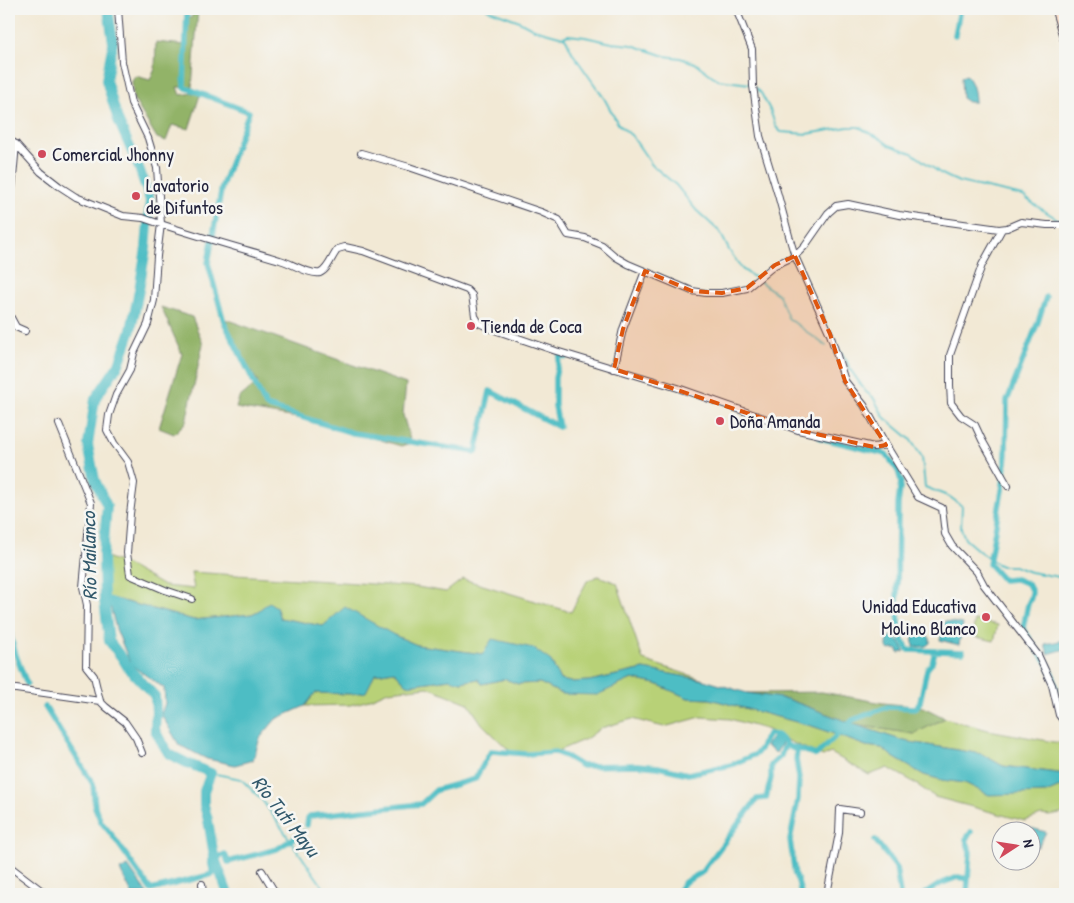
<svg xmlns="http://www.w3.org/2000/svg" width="1074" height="903" font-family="'Patrick Hand',sans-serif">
<rect width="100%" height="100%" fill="#f6f6f2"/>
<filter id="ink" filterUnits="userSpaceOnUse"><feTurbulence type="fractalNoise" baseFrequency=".02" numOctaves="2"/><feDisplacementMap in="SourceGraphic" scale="10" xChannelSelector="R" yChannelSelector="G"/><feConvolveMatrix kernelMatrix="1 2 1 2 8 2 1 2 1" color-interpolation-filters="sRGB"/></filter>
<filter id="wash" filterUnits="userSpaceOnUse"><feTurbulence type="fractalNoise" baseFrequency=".0096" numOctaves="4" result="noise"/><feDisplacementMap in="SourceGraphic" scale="20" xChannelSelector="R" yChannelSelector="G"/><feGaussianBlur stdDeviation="1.12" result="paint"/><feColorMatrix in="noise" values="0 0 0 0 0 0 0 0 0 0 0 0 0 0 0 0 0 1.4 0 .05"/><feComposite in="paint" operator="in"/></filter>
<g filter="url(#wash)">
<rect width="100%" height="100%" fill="#f2e9d5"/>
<path fill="#b8d177" stroke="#6d7a59" d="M 106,557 L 127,565 L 164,586 L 194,589 L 191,572 L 417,587 L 446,592 L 463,579 L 571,612 L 587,581 L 598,576 L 617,583 L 643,660 L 704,680 L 644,669 L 589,681 L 571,682 L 560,680 L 551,661 L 483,654 L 417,645 L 394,635 L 323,626 L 280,618 L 276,607 L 269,603 L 258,611 L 252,614 L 194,620 L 108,597 Z
M 975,620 L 998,625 L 994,641 L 972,636 Z
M 394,671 L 407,685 L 450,679 L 461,682 L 478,679 L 482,684 L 505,679 L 518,684 L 540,683 L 562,694 L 618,685 L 632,679 L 656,684 L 688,698 L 710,699 L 815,727 L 866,746 L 882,748 L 893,757 L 924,775 L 942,780 L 965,783 L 989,794 L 1046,793 L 1062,786 L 1065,786 L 1065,813 L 1050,816 L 1041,815 L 1025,821 L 935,797 L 910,780 L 888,768 L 869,775 L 831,753 L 823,756 L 784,739 L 768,730 L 730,719 L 701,717 L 664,727 L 632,719 L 601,728 L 586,739 L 555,752 L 527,754 L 512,753 L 482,724 L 468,703 L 428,687 L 388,691 L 366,701 L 350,705 L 305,706 L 315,693 L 351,694 L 375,674 Z
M 945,718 L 988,730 L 1065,744 L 1065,774 L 1003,766 L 982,754 L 904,741 L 856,725 L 914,734 Z"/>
<path fill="#92b368" stroke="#5a6a52" d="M 193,9 L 198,9 L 192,88 L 177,87 L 180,95 L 201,92 L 189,129 L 172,125 L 166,141 L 157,138 L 133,98 L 132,81 L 136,76 L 150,80 L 155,69 L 156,42 L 185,45 L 188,19 L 192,17 Z
M 161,307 L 192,317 L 203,344 L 186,422 L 174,434 L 159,428 L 182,354 Z
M 225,319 L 406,384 L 403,415 L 411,443 L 401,446 L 321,422 L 236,408 L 239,398 L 258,382 L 244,360 Z
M 822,692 L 883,703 L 923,707 L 945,718 L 914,734 L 856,725 L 787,699 L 747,693 Z"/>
<path fill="#4ebdc4" stroke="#387080" d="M 966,75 C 973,82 975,93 975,102 L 968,102 L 962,98 L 961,77 Z
M 108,597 L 194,620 L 252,614 L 258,611 L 269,602 L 276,607 L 280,618 L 323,626 L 345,607 L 394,635 L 417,645 L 483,654 L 492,639 L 533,648 L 551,661 L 560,680 L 571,682 L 589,681 L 644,669 L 704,680 L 747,693 L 787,699 L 856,725 L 904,741 L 982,754 L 1003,766 L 1065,774 L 1065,786 L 1062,786 L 1046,793 L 989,795 L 965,783 L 942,780 L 924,775 L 893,757 L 882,748 L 866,746 L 815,727 L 710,699 L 688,698 L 656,684 L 632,679 L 597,695 L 562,694 L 540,683 L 518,684 L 505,679 L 482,684 L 478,679 L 461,682 L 450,679 L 407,685 L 394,671 L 375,674 L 366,692 L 351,694 L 315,693 L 305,706 L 276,719 L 260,738 L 253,760 L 235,765 L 207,759 L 179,745 L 161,714 L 165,703 L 164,688 L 131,665 L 116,629 Z
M 945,621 L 963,624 L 959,645 L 940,640 Z
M 915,631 L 925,633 L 930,638 L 930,643 L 926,646 L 915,647 C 911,641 913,637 915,631 Z
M 892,636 C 898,638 903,645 904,652 L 899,653 L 898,650 L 894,649 L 889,650 L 887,648 C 887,643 887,638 892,636 Z
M 1065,640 L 1065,649 L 1048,654 L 1045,644 Z
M 773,735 L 783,742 L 776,753 L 766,746 Z
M 1027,827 L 1046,832 L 1038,847 L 1032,845 L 1032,830 L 1027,830 Z
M 128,866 L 147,893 L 144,894 L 132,894 L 120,870 Z"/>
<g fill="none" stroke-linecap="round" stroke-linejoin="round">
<path stroke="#4ebdc4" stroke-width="2" d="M 487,9 L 517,20 L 534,29 L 563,37 L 566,39 L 573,54 L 604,98 L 618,124 L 632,136 L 652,165 L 676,185 L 696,210 L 720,232 L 729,250 L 742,269 L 779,295 L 788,318 L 826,346
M 563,37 L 568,35 L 585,37 L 612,43 L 632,45 L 665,56 L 680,58 L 695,63 L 718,80 L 750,84
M 756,88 L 761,93 L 770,110 L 776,127 L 781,132 L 807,134 L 848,127 L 859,127 L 881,139 L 889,145 L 912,153 L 940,173 L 948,177 L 959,182 L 1023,196 L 1035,205 L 1059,220 L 1065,221
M 840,351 L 846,360 L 850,369 L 866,392 L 873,397 L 884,417 L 910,439 L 922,457 L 925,487 L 950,497 L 962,506 L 961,528 L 965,539 L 979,551 L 997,564 L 1001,566 L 1014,566 L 1030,572 L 1065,578
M 211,773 L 241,779 L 262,800 L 328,894"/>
<path stroke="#4ebdc4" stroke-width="5.5" d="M 187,9 L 184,87 L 249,112 L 222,186 L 208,263 L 224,322 L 266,406 L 353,433 L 476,452 L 490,391 L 559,427 L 555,406 L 555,378 L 560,355 L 566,357
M 955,35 L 960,9
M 1046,297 L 1038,322 L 1007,401 L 1006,454 L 1003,485 L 989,564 L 1003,580 L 1016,579 L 1028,584 L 1032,592 L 1031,598 L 1028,604 L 1023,628 L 1037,650 L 1047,662 L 1054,678 L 1056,689
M 9,404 L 9,407
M 820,438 L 886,454 L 898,471 L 901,481 L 898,504 L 897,607 L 901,637 L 908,650 L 963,652
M 9,623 C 11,645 19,664 27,684
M 45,707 L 93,784 L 95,807 L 101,822 L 112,835 L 151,890 L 213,874 L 210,861 L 225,854 L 228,862 L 277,849 L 303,832
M 794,747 L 816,755 L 853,720 L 887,707 L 916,708 L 920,702 L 927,669 L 932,663 L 935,651
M 307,825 L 308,818 L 310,816 L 421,804 L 436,790 L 475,779 L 491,751 L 527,754 L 555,752 L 567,757 L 582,766 L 637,765 L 658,767 L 688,774 L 731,765 L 756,754 L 760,749 L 768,734 L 777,735 L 787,745 L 797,751 L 796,760 L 799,778 L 798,799 L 790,840 L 795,875 L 798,881 L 801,894
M 875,840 L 896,867 L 900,894
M 676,894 L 685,882 L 701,873 L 757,799 L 766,798 L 771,778 L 771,765 L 781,756 L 784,747 L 787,745
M 925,894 L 940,884 L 958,877 L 968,879
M 967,894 L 970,852 L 966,839 L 971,832"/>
<path stroke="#4ebdc4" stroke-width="10" d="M 108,9 L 113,42 L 106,80 L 118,120 L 139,168 L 150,200 L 146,248 L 139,290 L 131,330 L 119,364 L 95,399 L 88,445 L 95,480 L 107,506 L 103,554 L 104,600 L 109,641 L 122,658 L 128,668 L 155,696 L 156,712 L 155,730 L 162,743 L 169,754 L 187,763 L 211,773 L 204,791 L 204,805 L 208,820 L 214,856 L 228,894
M 104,600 L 122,606"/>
</g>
</g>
<g filter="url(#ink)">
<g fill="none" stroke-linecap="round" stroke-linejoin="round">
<g stroke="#414052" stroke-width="8">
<path id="street" d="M 118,9 L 122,62 L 131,103 L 148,138 L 157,168 L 161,224 L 157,256 L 154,300 L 148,324 L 134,353 L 130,370 L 116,395 L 109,415 L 107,430 L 114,443 L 128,462 L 134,483 L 130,514 L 127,553 L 130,575 L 165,590 L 192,599
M 736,9 L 752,49 L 753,86 L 760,136 L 778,195 L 791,243 L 795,256 L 830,334 L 845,381 L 864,405 L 886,445 L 918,497 L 942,508 L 945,534 L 952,546 L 977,572 L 984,585 L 1038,655 L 1052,685 L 1059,715 L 1065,723
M 9,140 L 16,144 L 41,172 L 59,186 L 76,197 L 123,216 L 143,218 C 188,234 234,246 280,260 C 291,263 309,275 320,273 C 328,270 332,256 338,249 L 345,247 L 363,251 L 467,290 L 472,295 L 475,316 L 479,323 L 489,328 L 556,351 L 678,388 L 798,430 L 874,447 L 886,445
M 361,153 L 409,167 L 541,212 L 559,220 L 568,235 L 585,238 L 602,245 L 616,257 L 628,264 L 692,291 L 706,293 L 722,293 L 747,288 L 775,265 L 795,256 L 805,246 L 828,213 L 836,206 L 848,204 L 899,215 L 999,229 L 1007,228 L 1021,222 L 1047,225 L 1065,225
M 9,200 L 12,189 L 16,144
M 1002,229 L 982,265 L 950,355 L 950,385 L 951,403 L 961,416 L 975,425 L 982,440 L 1008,486
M 9,314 L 16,327 L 25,331
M 614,369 L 623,329 L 645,271
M 59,424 L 91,503 L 83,587 L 87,605 L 86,666 L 94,676 L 100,701 L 106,707 L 125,722 L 136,738 L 142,753
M 9,688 L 100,701
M 9,866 L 46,894
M 262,871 L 276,894
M 202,884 L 203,894
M 827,894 L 839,833 L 840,809 L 860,812"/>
</g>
<g stroke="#414052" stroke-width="11">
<path id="secondary" d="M 1056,9 L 1065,39"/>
</g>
<use href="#street" stroke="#fff" stroke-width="6"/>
<use href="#secondary" stroke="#fde4d1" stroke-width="9"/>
</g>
</g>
<path fill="#de560e" fill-opacity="0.2" stroke="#de560e" stroke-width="4" stroke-dasharray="10 6" stroke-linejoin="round" d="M 795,256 L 830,334 L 845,381 L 886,445 L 874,447 L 798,430 L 614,369 L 623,329 L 645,271 L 692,291 L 722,293 L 747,288 L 775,265 Z"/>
<g fill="#d1495b" stroke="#f6f6f2" stroke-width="2">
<circle cx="42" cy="154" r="5"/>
<circle cx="136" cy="196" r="5"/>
<circle cx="471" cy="326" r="5"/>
<circle cx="720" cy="421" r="5"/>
<circle cx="986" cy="617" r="5"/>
</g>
<g text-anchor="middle" stroke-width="5" stroke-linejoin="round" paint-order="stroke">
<g font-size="19" fill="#22223b" stroke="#f6f6f2" text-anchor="start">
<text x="52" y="161">Comercial Jhonny</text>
<text x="146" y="192">Lavatorio<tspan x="146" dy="22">de Difuntos</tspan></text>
<text x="481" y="333">Tienda de Coca</text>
<text x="730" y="428">Doña Amanda</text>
<text x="976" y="613" text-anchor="end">Unidad Educativa<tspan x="976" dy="22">Molino Blanco</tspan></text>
</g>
<g font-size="20" font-style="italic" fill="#31586b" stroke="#f6f6f2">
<text transform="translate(89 556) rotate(-91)" y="7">Río Mailanco</text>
<text transform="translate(286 816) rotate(52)" y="7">Río Tuti Mayu</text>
</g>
</g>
<rect width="1074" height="903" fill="none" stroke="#f6f6f2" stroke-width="30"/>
<g transform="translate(1016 846) rotate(78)"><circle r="24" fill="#f6f6f2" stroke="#a1a1a9"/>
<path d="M0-4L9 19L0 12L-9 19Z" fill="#d1495b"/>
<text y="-8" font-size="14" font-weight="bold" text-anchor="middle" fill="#22223b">N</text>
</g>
</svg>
